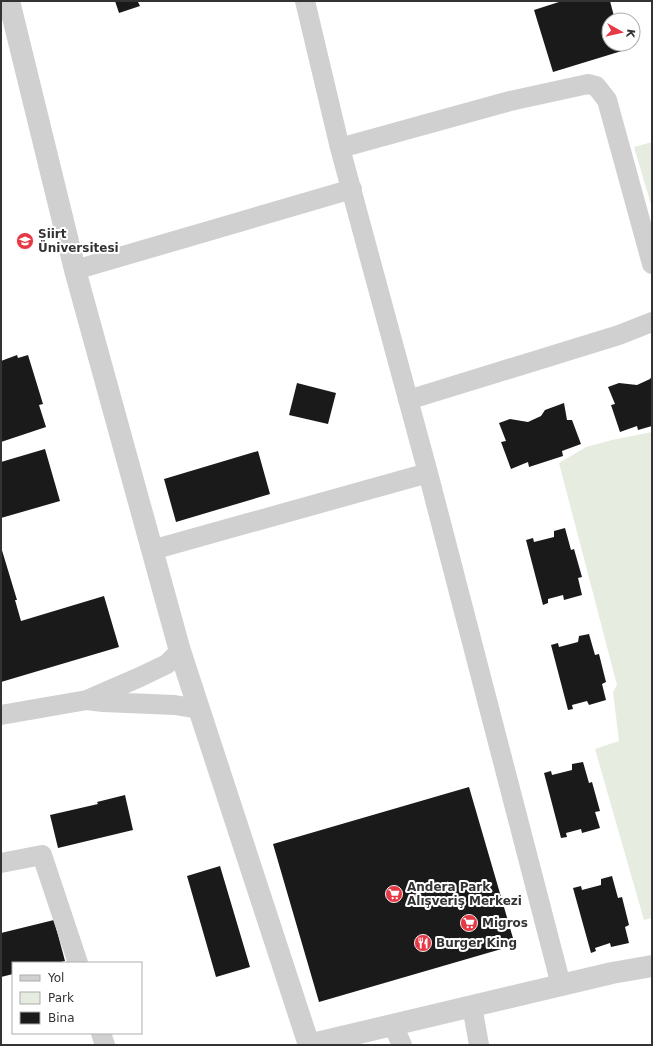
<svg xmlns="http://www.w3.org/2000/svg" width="653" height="1046" font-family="'DejaVu Sans',sans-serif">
<rect width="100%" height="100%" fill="#fff"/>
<path fill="#e6ecdf" d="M 652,142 L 652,208 L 634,147 Z
M 652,432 L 652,918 L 644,920 L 595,749 L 619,741 L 613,692 L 617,685 L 559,463 L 586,447 L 612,440 Z"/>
<path fill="#1a1a1a" d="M 115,1 L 141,1 L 138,2 L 140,6 L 119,13 Z
M 562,1 L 610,1 L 615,20 L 609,20 L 609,44 L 623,44 L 625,50 L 553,72 L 534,10 Z
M 17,355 L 18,358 L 28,355 L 43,404 L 39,405 L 46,427 L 1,442 L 1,361 Z
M 652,376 L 652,426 L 638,430 L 637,426 L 620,432 L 611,405 L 615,404 L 608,387 L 619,383 L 637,385 L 650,379 Z
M 297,383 L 336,393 L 328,424 L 289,415 Z
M 564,403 L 567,420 L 572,420 L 581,444 L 562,451 L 563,456 L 529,467 L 528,462 L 511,469 L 501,442 L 506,441 L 499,423 L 510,419 L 528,422 L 541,416 L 545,410 Z
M 45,449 L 60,501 L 1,518 L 1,462 Z
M 258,451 L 270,494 L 176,522 L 164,479 Z
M 565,528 L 571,550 L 574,549 L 582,577 L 578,578 L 582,595 L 564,600 L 563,595 L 548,599 L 548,603 L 543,605 L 526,540 L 533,538 L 534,542 L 554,537 L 554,531 Z
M 1,547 L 17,600 L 15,600 L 21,621 L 104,596 L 119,647 L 1,682 Z
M 589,634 L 595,655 L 599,654 L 606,682 L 602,684 L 606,700 L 589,705 L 587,701 L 572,705 L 573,709 L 568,710 L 551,645 L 558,643 L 559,647 L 578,642 L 579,636 Z
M 583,762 L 589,783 L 592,782 L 600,811 L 595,812 L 600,828 L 582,833 L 581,829 L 566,833 L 567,837 L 561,838 L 544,773 L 551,771 L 552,775 L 572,770 L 572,764 Z
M 469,787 L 515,945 L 319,1002 L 273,844 Z
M 125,795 L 133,830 L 58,848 L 50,815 L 98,804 L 97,802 Z
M 220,866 L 250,967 L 216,977 L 187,876 Z
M 612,876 L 618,898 L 622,897 L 629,925 L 625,927 L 629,943 L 611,947 L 610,943 L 595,948 L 596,951 L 591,953 L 573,888 L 581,886 L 582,890 L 601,885 L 601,879 Z
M 54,920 L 65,961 L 57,963 L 13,963 L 13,974 L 1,977 L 1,933 Z"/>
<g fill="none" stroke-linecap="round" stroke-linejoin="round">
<path stroke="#d0d0d0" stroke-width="20" d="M 305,1 L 340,148 L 428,473 L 561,985
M 340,148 L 510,101 L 588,84 L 596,86 L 607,100 L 652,264
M 75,270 L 352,189
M 408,400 L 619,335 L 652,322
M 152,550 L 428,473
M 180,651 L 167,664 L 140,677 L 87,700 L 103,702 L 175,705 L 199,709
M 1,715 L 87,700
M 1,863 L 42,855 L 78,963
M 472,1006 L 479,1045
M 393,1025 L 402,1045
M 101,1033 L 105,1045"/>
<path stroke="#d0d0d0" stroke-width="22" d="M 9,1 L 75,270 L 180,651 L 309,1045
M 308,1045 L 612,973 L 652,966"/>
</g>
<defs>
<g id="university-disc" transform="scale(0.9)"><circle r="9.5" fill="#e63946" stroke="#fff"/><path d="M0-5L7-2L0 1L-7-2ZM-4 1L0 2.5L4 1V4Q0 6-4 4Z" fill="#fff"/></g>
<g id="supermarket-disc" transform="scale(0.9)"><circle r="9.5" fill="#e63946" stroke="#fff"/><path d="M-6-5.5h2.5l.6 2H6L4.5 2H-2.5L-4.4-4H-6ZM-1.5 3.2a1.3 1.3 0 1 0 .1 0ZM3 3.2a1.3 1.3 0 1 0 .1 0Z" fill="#fff"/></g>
<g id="restaurant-disc" transform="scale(0.9)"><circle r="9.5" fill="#e63946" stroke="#fff"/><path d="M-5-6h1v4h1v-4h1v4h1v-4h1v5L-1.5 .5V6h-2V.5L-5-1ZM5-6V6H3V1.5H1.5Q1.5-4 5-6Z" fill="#fff"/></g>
</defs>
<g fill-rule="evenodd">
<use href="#university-disc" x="25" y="241"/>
<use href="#supermarket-disc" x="394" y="894"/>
<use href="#supermarket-disc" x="469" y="923"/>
<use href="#restaurant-disc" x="423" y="943"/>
</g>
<g text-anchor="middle" stroke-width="4" stroke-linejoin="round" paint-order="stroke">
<g font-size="12" font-weight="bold" fill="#333" stroke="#fff" text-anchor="start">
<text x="38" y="238">Siirt<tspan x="38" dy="14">Üniversitesi</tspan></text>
<text x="407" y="891">Andera Park<tspan x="407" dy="14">Alışveriş Merkezi</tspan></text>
<text x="482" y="927">Migros</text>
<text x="436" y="947">Burger King</text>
</g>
</g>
<rect width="653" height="1046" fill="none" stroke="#333333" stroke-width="4"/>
<rect x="12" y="962" width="130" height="72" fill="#ffffff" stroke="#adadad"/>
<rect x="20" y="975" width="20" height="6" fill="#d0d0d0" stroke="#adadad"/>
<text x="48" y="982" font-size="12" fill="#333333">Yol</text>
<rect x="20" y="992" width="20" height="12" fill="#e6ecdf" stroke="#adadad"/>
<text x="48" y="1002" font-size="12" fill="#333333">Park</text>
<rect x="20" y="1012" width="20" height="12" fill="#1a1a1a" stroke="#adadad"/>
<text x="48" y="1022" font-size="12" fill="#333333">Bina</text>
<g transform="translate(621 32) rotate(98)"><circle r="19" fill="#ffffff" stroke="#adadad"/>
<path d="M0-3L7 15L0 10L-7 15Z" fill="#e63946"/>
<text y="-6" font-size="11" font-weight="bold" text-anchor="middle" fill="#333333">K</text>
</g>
</svg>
